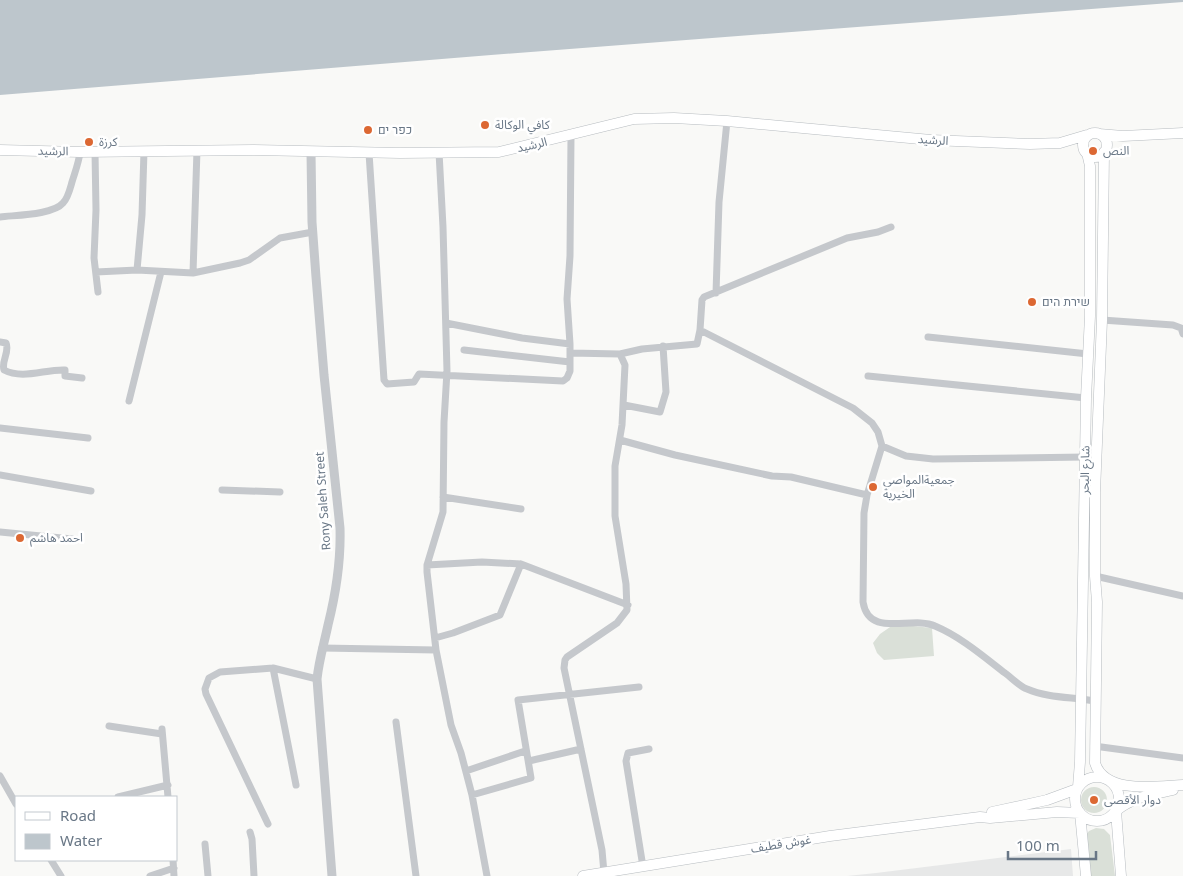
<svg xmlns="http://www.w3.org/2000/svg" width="1183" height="876" font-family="'Noto Sans','Noto Sans Arabic',Heebo,sans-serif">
<rect width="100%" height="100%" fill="#f9f9f7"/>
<path fill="#e7e8e8" d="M 1071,849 L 1073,876 L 847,876 L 876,873 Z"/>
<path fill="#dae0d8" d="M 893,625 L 904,625 L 932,628 L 934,656 L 884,660 L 877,653 L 873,643 L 880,634 Z
M1081 800a13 13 0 1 1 26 0a13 13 0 1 1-26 0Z
M 1096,828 L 1104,829 L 1110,835 L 1115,876 L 1089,876 L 1086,835 L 1089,831 Z"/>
<path fill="#bdc6cc" d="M 0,0 L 1183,0 L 1183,2 L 491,55 L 0,95 Z"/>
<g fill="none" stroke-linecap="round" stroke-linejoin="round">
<g stroke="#b7bcc0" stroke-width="11">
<path id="secondary" d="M1083 145a12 12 0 1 1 24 0a12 12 0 1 1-24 0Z
M 1099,134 L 1123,136 L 1183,133
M 0,150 L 80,152 L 253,150 L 400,153 L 499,152 L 634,119 L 674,118 L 727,121 L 931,140 L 1030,144 L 1060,143 L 1087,135
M 1104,152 L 1102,320 L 1095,492 L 1095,576 L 1097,602 L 1095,763 C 1105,795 1157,786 1183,785
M1075 799a22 22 0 1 1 44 0a22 22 0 1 1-44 0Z
M 1078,787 L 1080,762 L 1086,398 L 1090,316 L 1090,166 L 1087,153
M 992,812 L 1047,800 L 1077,789
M 583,876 L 830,836 L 980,817 L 990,818 L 1057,812 L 1080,813 L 1086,876
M 1121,876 L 1116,811 C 1132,797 1152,795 1173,790"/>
</g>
<path stroke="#c5c8cc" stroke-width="7" d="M 95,152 L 96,210 L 94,258 L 98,292
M 439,152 L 443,227 L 447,371 L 444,422 L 443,512 L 427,565 L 427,572 L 436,650 L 451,725 L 461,753 L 472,795 L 487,876
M 369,153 L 384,380 L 387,384 L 414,382 L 419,374 L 563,381 L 567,378 L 570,371 L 570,344 L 567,299 L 570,256 L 571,136
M 0,217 C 15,215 53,215 63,203 C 68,198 70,189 72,182 C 75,172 79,162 80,152
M 137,270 L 142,215 L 144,151
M 96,272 L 137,270 L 193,273 L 240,263 L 249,260 L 280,238 L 313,232
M 193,273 L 197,150
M 716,293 L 719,202 L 727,121
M 1102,320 L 1173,325 L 1181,328 L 1183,334
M 446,323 L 522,338 L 570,344
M 700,330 L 853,408 L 872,423 L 878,432 L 882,446 L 867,495 L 864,513 L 863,602 C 869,639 912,615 935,626 C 961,637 983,656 1005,673 C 1012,678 1019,686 1027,689 C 1048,698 1072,697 1094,701
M 928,337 L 1088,354
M 0,342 L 6,343 C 10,352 1,361 4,370 C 23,380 45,369 65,370 L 65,376 L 82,378
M 464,350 L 570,362
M 570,353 L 620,354 L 642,349 L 697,344 L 700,330 L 702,300 L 704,297 L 847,238 L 878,232 L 891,227
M 868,376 L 1086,398
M 129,401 L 161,272
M 624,405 L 660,412 L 666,392 L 663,346
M 0,428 L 88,438
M 620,440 L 675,455 L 772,476 L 791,477 L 867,495
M 882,446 L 906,456 L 933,459 L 1085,457
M 0,475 L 91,491
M 222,490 L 280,492
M 443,497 L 521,509
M 0,532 L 72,539
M 427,565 L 482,562 L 521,564 L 628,605
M 1095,576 L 1183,596
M 435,638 L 453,633 L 500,615 L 521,564
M 322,648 L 436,650
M 273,668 L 296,785
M 396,722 L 416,876
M 109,726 L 162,734
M 162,729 L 168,797
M 1094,746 L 1183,758
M 529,761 L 581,749
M 466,771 L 525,751
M 0,776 L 16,804
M 472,795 L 531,778 L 518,700 L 639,687
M 118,797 L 168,785
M 268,824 L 206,694 L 205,689 L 209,678 L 220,672 L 273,668 L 317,679
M 250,832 L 252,839 L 254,876
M 205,844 L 208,876
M 51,860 L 61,876
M 173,860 L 174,876
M 643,867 L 626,761 L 628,753 L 649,749
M 604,873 L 602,850 L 564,668 L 565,660 L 567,657 L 617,623 L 627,610 L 626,584 L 615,516 L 615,466 L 622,425 L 625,365 L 620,354
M 150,876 L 174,868"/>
<path stroke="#c5c8cc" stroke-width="9" d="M 311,152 L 312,222 L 316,277 L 324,375 L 340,528 C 341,561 336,593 328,625 C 324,644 319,660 317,679 L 332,876"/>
<use href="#secondary" stroke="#fff" stroke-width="10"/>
</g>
<g fill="#dc6833" stroke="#fff" stroke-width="2">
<circle cx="485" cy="125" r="5"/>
<circle cx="368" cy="130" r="5"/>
<circle cx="89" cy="142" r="5"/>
<circle cx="1093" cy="151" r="5"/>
<circle cx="1032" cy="302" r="5"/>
<circle cx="873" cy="487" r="5"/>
<circle cx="20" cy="538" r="5"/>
<circle cx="1094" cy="800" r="5"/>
</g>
<g text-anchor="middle" stroke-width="5" stroke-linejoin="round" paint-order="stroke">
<g font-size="12" fill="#697786" stroke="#fff" text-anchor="start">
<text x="495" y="129">كافي الوكالة</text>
<text x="378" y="134">כפר ים</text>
<text x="99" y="146">كرزة</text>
<text x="1103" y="155">النص</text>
<text x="1042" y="306">שירת הים</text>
<text x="883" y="484">جمعيةالمواصي<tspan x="883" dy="14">الخيرية</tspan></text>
<text x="30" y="542">احمد هاشم</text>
<text x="1104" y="804">دوار الأقصى</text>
</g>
<g font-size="12" fill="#697786" stroke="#fff">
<text transform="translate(933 140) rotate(4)" y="4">الرشيد</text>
<text transform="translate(532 145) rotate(-13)" y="4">الرشيد</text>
<text transform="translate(53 151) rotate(1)" y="4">الرشيد</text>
<text transform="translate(1085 470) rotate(-89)" y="4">شارع البحر</text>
<text transform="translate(323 501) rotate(-94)" y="4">Rony Saleh Street</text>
<text transform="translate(781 844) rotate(-9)" y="4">غوش قطيف</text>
</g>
</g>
<rect x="15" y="796" width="162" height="65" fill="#ffffff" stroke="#c3c9cf"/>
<rect x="25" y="812" width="25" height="8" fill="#ffffff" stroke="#c3c9cf"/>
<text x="60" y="821" font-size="15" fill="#697786">Road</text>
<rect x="25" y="834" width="25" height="15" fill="#bdc6cc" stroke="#c3c9cf"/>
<text x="60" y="846" font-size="15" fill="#697786">Water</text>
<path d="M1008 851v8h88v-8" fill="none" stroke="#697786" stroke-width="2.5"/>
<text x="1016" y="851" font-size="15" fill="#697786" stroke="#ffffff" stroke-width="4" paint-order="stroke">100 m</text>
</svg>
